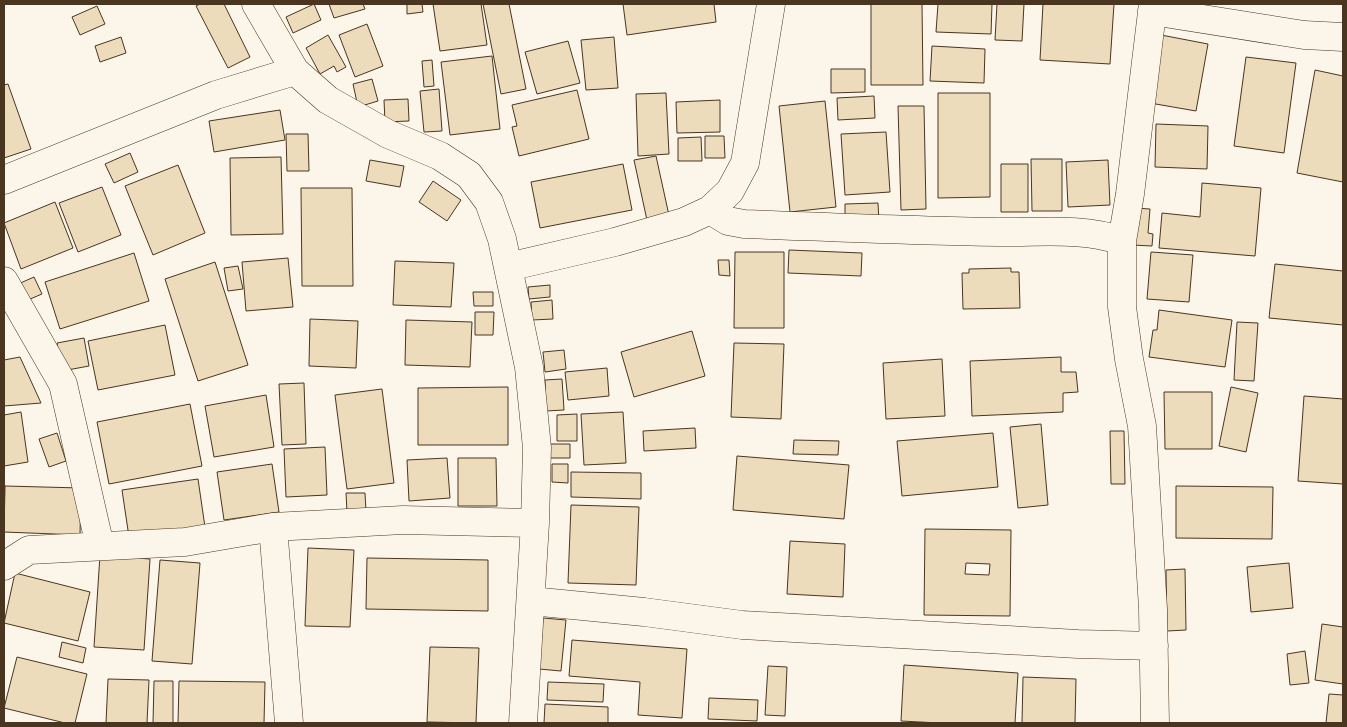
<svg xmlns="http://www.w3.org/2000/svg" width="1347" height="727" font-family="Arial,sans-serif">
<rect width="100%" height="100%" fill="#fbf6e9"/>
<path fill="#ecdcbc" stroke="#4a3520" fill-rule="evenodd" d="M 200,4 L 224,4 L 250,57 L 228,68 L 196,6 Z
M 314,4 L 321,20 L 293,33 L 286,17 Z
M 329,4 L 363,4 L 365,9 L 334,18 Z
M 407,4 L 422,4 L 423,12 L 407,14 Z
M 433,4 L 481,4 L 487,45 L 440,51 Z
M 483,4 L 509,4 L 526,89 L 501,94 Z
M 623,4 L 714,4 L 716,22 L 627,35 Z
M 871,4 L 922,4 L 923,85 L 871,85 Z
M 938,4 L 992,4 L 991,34 L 936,32 Z
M 997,4 L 1024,4 L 1022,41 L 995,40 Z
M 1043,4 L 1114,4 L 1110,64 L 1040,60 Z
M 97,6 L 105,24 L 80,35 L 72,17 Z
M 367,24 L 383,66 L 355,77 L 339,35 Z
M 328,35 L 346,67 L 337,72 L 334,66 L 320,74 L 306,48 Z
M 1161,35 L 1208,44 L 1196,111 L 1150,103 Z
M 121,37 L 126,53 L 100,62 L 95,46 Z
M 614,37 L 618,88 L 586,90 L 581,40 Z
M 568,41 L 580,83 L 537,94 L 525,52 Z
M 932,46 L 985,49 L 984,83 L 930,81 Z
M 492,56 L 500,129 L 450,135 L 441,62 Z
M 1246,57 L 1296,63 L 1284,153 L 1234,146 Z
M 432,60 L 434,86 L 424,87 L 422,61 Z
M 831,69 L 865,69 L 865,92 L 831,93 Z
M 1315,70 L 1343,76 L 1343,182 L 1297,173 Z
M 372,79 L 378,101 L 358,107 L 353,84 Z
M 8,84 L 31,149 L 4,158 L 4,85 Z
M 439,89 L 442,131 L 424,132 L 420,91 Z
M 577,90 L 589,139 L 519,156 L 512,127 L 517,126 L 512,105 Z
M 666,93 L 669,154 L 638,156 L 636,94 Z
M 938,93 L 990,93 L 990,197 L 938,198 Z
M 874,96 L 875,118 L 838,120 L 837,98 Z
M 408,99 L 409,121 L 385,122 L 384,100 Z
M 720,100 L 720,132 L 677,133 L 676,102 Z
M 825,101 L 836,207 L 790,212 L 779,106 Z
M 898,106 L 924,106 L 926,209 L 901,210 Z
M 280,110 L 285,140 L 214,152 L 209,121 Z
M 1156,124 L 1208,126 L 1207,169 L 1155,167 Z
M 886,132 L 890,192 L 845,195 L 841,134 Z
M 286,134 L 308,134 L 309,171 L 287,171 Z
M 705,136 L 724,136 L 725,158 L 705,158 Z
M 701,137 L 702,161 L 678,161 L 678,138 Z
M 130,153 L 138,172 L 114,183 L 105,164 Z
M 656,156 L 670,220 L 648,225 L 634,160 Z
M 281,157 L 283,234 L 231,235 L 230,158 Z
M 1031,159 L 1062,159 L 1062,211 L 1032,211 Z
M 370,160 L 404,166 L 400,187 L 366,181 Z
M 1108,160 L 1110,205 L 1068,207 L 1066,162 Z
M 623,164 L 632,210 L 540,228 L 531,182 Z
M 1001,164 L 1028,164 L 1028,212 L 1001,212 Z
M 178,165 L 205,233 L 153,255 L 125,186 Z
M 433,181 L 461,200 L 447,221 L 419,202 Z
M 1202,183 L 1261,188 L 1255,256 L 1159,248 L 1162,213 L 1200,217 Z
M 102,187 L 121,235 L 78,252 L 59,203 Z
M 301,188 L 352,188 L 353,286 L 302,286 Z
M 55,202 L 73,248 L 21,269 L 4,223 Z
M 878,203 L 879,222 L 845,223 L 845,204 Z
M 1134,208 L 1150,209 L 1148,233 L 1153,234 L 1152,246 L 1132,245 Z
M 789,250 L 862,253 L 861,276 L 788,273 Z
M 735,252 L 784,252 L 784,328 L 734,328 Z
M 1151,252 L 1193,255 L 1189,302 L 1147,299 Z
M 134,253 L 149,301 L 60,329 L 45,282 Z
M 288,258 L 293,307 L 246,311 L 242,262 Z
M 718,260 L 729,260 L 730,276 L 719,275 Z
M 395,261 L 454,263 L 451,307 L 393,305 Z
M 215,262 L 248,365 L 198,381 L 165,279 Z
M 1275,264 L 1343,271 L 1343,325 L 1269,318 Z
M 238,266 L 243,289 L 228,291 L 224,268 Z
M 1011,268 L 1011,272 L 1019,272 L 1020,308 L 963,309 L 962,273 L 969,273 L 969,269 Z
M 34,277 L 42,294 L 23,302 L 16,285 Z
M 550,285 L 550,297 L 529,299 L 528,287 Z
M 473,292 L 493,292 L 493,306 L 474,306 Z
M 552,300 L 553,319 L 532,320 L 531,302 Z
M 1159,310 L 1232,320 L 1225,367 L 1149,357 L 1153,330 L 1157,330 Z
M 475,312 L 494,312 L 493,335 L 475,335 Z
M 310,319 L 358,321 L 356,368 L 309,366 Z
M 406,320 L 472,322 L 470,367 L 405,365 Z
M 1237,322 L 1258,323 L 1254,381 L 1234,380 Z
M 165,325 L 175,375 L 98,390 L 88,341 Z
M 692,331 L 705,376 L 634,397 L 621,352 Z
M 84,338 L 89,366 L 62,371 L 57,343 Z
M 734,343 L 784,344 L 781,419 L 731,417 Z
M 564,350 L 566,369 L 545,372 L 543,352 Z
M 20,357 L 41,403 L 4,406 L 4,360 Z
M 1061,357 L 1061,372 L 1076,372 L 1078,392 L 1063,393 L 1063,412 L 972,416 L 970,361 Z
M 942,359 L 945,416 L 886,419 L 883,363 Z
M 607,368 L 609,396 L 568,400 L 565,372 Z
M 562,379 L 564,410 L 546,411 L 545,380 Z
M 304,383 L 306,444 L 282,445 L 279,384 Z
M 508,387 L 508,445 L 418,445 L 418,388 Z
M 1231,387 L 1258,393 L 1246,452 L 1219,446 Z
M 382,389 L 394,483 L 347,489 L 335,395 Z
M 1164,392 L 1212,392 L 1212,449 L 1165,449 Z
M 266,395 L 274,447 L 214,457 L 205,406 Z
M 1304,396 L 1343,399 L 1343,484 L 1298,481 Z
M 190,404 L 202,466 L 109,484 L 97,422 Z
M 21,412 L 28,462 L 4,466 L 4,415 Z
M 623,412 L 626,463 L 584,465 L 581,414 Z
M 577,414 L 577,441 L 557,441 L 557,415 Z
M 1041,424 L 1048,505 L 1018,508 L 1010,427 Z
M 695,428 L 696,448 L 644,451 L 643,431 Z
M 1110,431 L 1124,431 L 1125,484 L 1111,484 Z
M 57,433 L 66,461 L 49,467 L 39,439 Z
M 993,433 L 998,487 L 902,496 L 897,441 Z
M 794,440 L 839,441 L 838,455 L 793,454 Z
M 545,444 L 570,444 L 570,458 L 545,458 Z
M 325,447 L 327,495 L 286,497 L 284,449 Z
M 737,456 L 849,465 L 844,519 L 733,510 Z
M 447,458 L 450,498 L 409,501 L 407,460 Z
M 458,458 L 496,458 L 497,506 L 458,506 Z
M 272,464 L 279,512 L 224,520 L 217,472 Z
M 552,464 L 568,464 L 568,483 L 552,482 Z
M 571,472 L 641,473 L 641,499 L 571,497 Z
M 198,479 L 205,527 L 129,537 L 122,490 Z
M 5,486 L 81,488 L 80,535 L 4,532 Z
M 1176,486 L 1273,487 L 1272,539 L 1176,538 Z
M 346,493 L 365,493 L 366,511 L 347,512 Z
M 571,505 L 639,507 L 636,585 L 568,583 Z
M 925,529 L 1011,530 L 1010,616 L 924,615 ZM 966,563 L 990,564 L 989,575 L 965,574 Z
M 790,541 L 845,544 L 843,597 L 787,594 Z
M 308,548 L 354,550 L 350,627 L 305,626 Z
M 100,555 L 150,559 L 144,650 L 94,647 Z
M 367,558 L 488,560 L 488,611 L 366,609 Z
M 160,560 L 200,563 L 192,664 L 152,661 Z
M 1289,563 L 1293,608 L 1251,612 L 1247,567 Z
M 1185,569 L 1186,630 L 1167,631 L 1166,570 Z
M 15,573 L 90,592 L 78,641 L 4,623 Z
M 543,618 L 566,620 L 561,671 L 539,669 Z
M 1322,624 L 1343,627 L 1343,684 L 1315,680 Z
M 572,640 L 687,649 L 682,718 L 638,715 L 640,682 L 569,676 Z
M 62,642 L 86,648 L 83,663 L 59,657 Z
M 430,647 L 479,648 L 476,723 L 427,722 Z
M 1305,651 L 1309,683 L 1290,685 L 1287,654 Z
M 17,657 L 87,674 L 75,723 L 65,723 L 4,708 Z
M 904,665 L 1018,673 L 1015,723 L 940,723 L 901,721 Z
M 768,666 L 787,667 L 785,716 L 765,715 Z
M 1023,677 L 1076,679 L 1075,723 L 1022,723 Z
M 108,679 L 149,680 L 147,723 L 106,723 Z
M 154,681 L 173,681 L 173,723 L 153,723 Z
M 179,681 L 265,682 L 264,723 L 178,723 Z
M 548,682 L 604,684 L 603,702 L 547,700 Z
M 1329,694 L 1343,695 L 1343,723 L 1326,723 Z
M 709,698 L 758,700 L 757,721 L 708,719 Z
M 545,704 L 608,707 L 608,723 L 544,723 Z"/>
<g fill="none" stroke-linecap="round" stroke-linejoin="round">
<g stroke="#4a3520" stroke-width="29">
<path id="minor" d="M 256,4 L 295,71 L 328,100 L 388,134 L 440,156 L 469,175 L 489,202 L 502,239 L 529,367 L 537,448 L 535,523 L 523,723
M 1153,4 L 1130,194 L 1122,241 L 1122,307 L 1129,359 L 1142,426 L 1153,609 L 1155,723
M 1152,11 L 1304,35 L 1343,37
M 4,180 L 216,95 L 295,71
M 710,210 L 728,221 L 744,224 C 828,227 913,231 997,232 C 1039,233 1081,227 1122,241
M 508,267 L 615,242 L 684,222 L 710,210 L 730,191 L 745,163 L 771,4
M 4,281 L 63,384 L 100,546
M 273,527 L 289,723
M 4,566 L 29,550 L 185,542 L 273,527 L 403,520 L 535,523
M 531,601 L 644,612 L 742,625 L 1078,644 L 1154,646"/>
</g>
<use href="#minor" stroke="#fbf6e9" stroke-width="28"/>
</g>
<rect width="1347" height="727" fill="none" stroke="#4a3520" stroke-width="10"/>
</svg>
